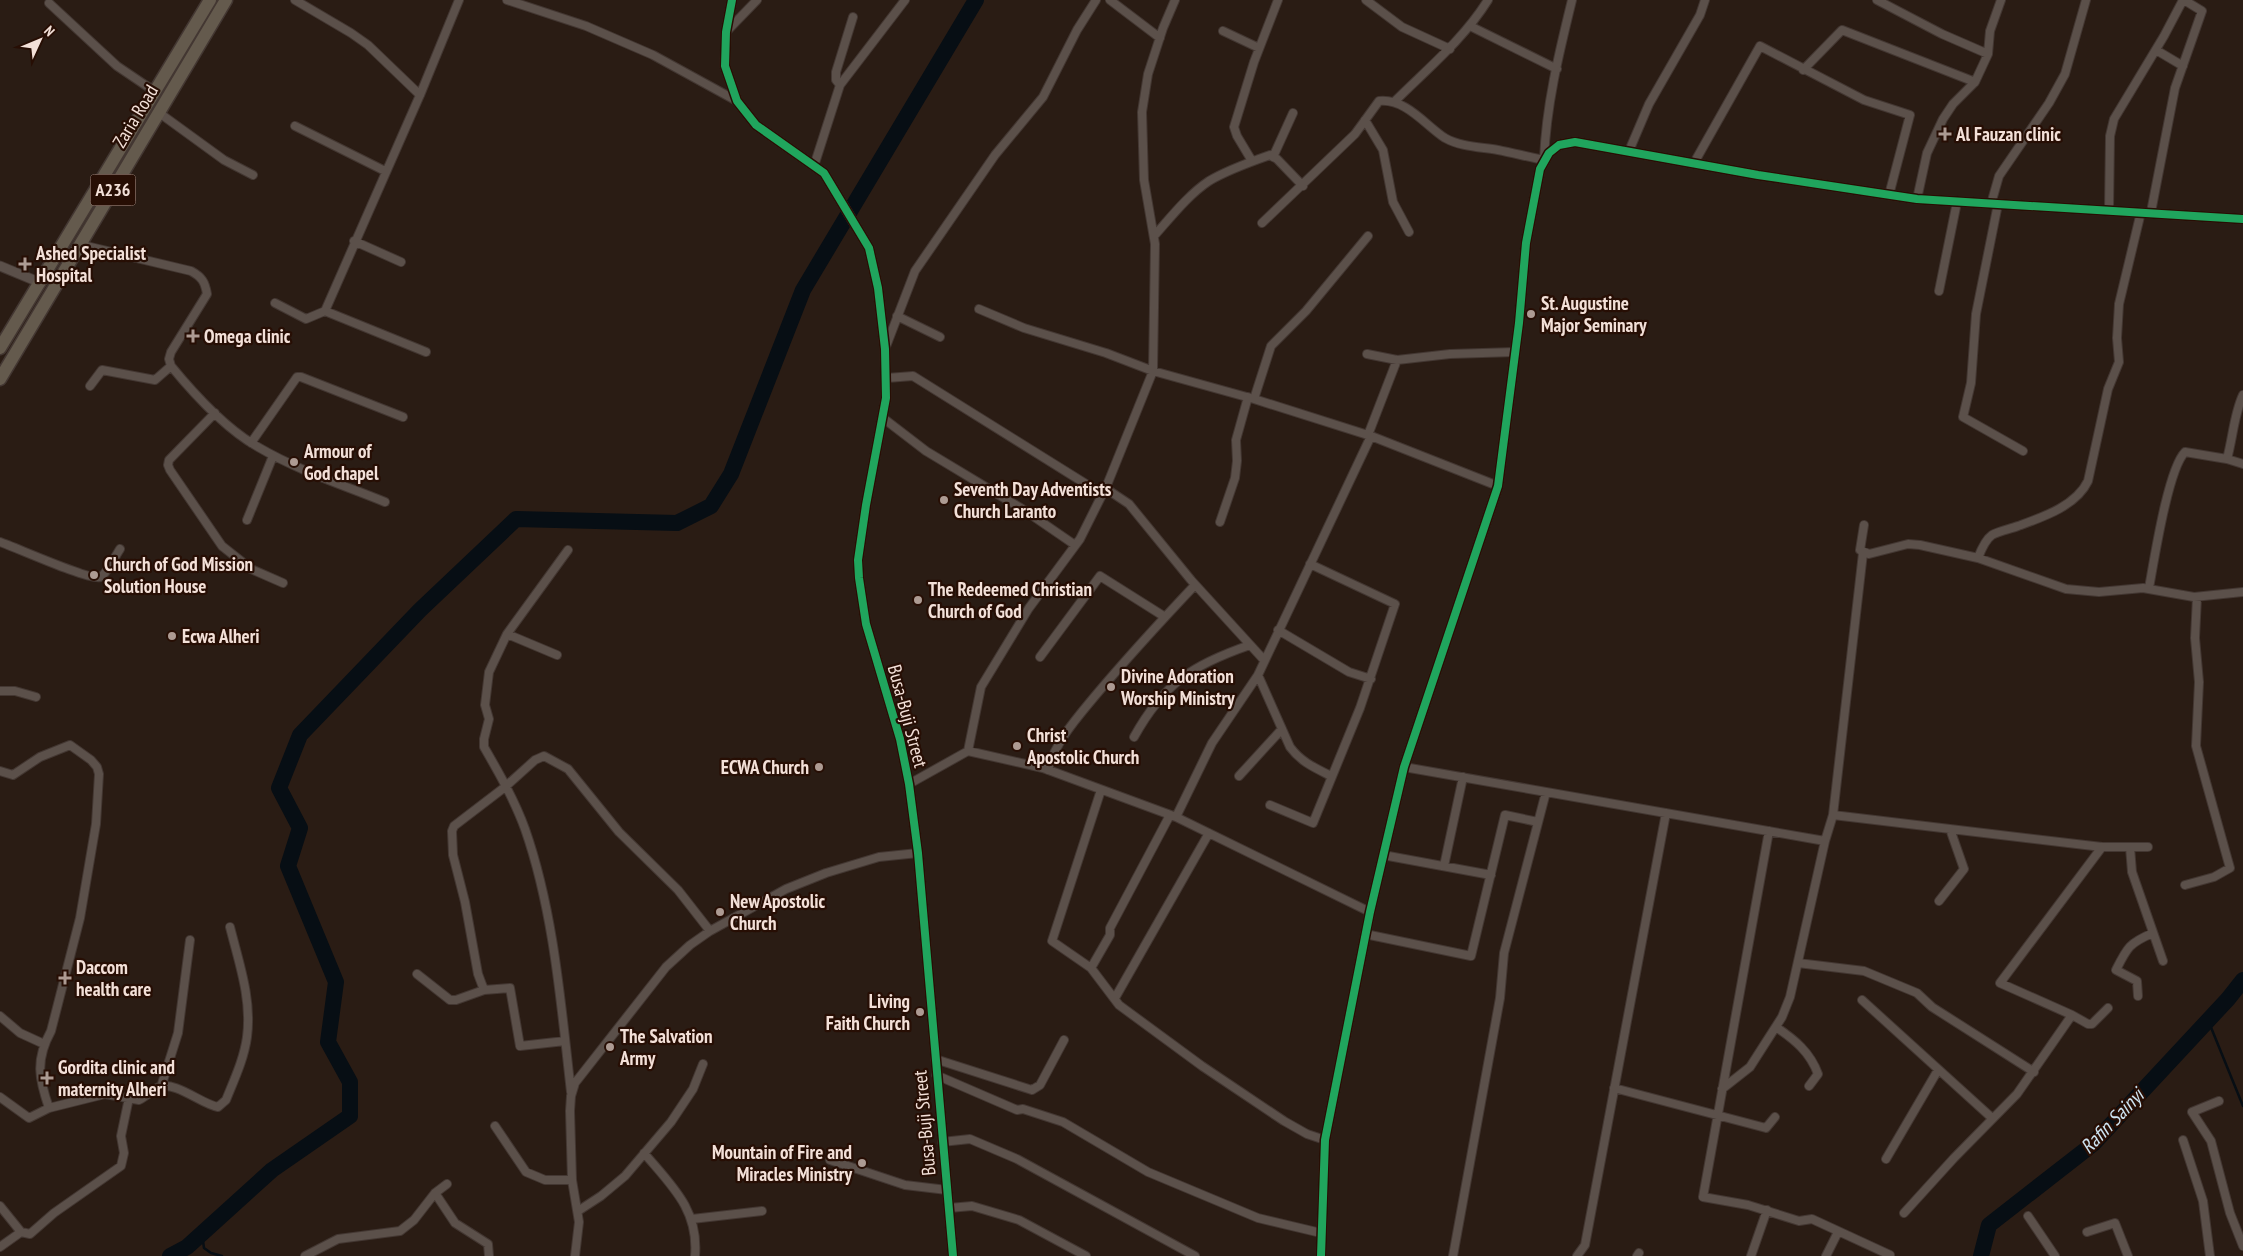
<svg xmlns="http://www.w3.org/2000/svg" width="2243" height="1256" font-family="'PT Sans Narrow',sans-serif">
<rect width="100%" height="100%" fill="#2a1c14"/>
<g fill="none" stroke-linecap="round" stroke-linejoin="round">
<path stroke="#070e14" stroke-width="2.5" d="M 2208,1020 L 2243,1106
M 202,1234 L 204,1248 L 211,1253 L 222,1256"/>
<path stroke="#070e14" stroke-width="16" d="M 170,1256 L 187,1247 L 272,1170 L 350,1116 L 350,1082 L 328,1042 L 336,982 L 288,866 L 300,828 L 279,788 L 300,735 L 420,610 L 516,519 L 677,523 L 711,506 L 731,474 L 803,290 L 976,0
M 1981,1256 L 1989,1225 L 2093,1144 L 2228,999 L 2243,980"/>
<g stroke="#433732" stroke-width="10">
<path id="minor" d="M 295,0 L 351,33 L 368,45 L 420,95
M 507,0 L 586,26 L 653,55 L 737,101
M 1110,0 L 1160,38
M 1366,0 L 1402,27 L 1450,49
M 1877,0 L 1942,34 L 1988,54
M 49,3 L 117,66 L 154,91
M 1470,26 L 1557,69
M 1223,31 L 1259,48
M 726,32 L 757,0
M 2156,50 L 2183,66
M 1803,70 L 1842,30 L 1975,82
M 840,85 L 836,80 L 836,72 L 853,17
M 1394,102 C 1427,69 1463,40 1488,0
M 158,112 L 224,160 L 253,175
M 1365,120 L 1383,150 L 1393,202 L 1409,232
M 295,126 L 385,171
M 1629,151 L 1649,104 L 1700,15 L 1705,0
M 1273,157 L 1293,113
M 1252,161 L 1237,136 L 1234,127 L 1254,62 L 1278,0
M 1694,163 L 1760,46 L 1864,100 L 1910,115 L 1889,195
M 814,166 L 840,85 L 905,0
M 1917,199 L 1927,153 L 1943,119 L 1953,104 L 1975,82 L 1988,54 L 1990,31 L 2001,0
M 1991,204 L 1999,176 L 2049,103 L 2065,74 L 2086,0
M 1998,204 L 1976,314 L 1971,383 L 1963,417 L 2023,451
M 2109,210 L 2110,136 L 2114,119 L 2164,36 L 2183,0
M 2151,212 L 2175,88 L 2202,11 L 2184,0
M 1262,223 L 1355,134 L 1379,101 C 1406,98 1426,126 1445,138 C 1461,147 1481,147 1498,150 C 1513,153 1529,157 1544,160 C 1546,106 1559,53 1572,0
M 1154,236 C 1171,217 1188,195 1209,181 C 1227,170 1250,162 1270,155 L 1277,159 L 1303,186
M 354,241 L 401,262
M 82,245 L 191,271 C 202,277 205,282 207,294 L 171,352 L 169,359 L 171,366 C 194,394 226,429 258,447 C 297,470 343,485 385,502
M 1939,291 L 1957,202
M 275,303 L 306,319 L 325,311
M 979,309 L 1024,328 L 1106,353 L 1153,371 L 1254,399 L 1371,436 L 1498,486
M 897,316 L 940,337
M 885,349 L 915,271 L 995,155 L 1043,97 L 1077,30 L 1096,0
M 426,352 L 325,311 L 420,95 L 459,0
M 1367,354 L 1397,360 L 1450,354 L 1515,352
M 887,378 L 913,376 L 1102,494
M 90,386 L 102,370 L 155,380 L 171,366
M 1254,399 L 1271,346 L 1306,311 L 1368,236
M 215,413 L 169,460 L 168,465 L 170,470 L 222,546 L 251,569 L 283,583
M 883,418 L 926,451 L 1024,510 L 1075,545
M 1368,435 L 1397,360
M 251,443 L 297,377 L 301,377 L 403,417
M 2227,459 C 2233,437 2234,414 2243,395
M 1105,488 L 1129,504 L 1191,580 L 1264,660
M 247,520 L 273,456
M 1220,522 L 1235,478 L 1237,461 L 1236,440 L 1248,397
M 1864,525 L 1860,550 L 1869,554 L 1908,544 L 1920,545 L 1978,558 L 2066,589 L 2099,592 L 2143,588 L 2194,597 L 2243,592
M 0,542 C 15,547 90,581 100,577 C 106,575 116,555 120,549
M 568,550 L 507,634 L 489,672 L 485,705 L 489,719 L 484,739 L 484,747 C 499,773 515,801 525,829 C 554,912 561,1005 571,1092
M 1978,558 C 1981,550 1985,540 1992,535 C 1999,531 2010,529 2018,526 C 2043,517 2076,506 2088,481 L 2108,389 L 2119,362 L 2117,338 L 2119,304 L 2141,212
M 2149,588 C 2154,561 2168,469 2185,452 L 2227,459 L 2243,464
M 1278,630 L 1349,672 L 1371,679
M 507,634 L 557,655
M 1040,657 L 1100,576 L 1165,617
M 1258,675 L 1290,747 C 1301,762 1315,768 1331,776
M 0,691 L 15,691 L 36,697
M 1134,737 C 1164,683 1192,665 1250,645
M 968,751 L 981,687 L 1029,608 L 1080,539 L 1107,485 L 1153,371 L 1155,244 L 1144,180 L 1142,112 L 1148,74 L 1163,28 L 1175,0
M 1404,767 L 1825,841
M 1048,770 C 1055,742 1077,718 1095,696 C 1127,658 1161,621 1195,585
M 0,771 L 13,775 L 40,757 L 70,745 L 91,760 L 97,767 L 99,774 L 96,824 L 80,918 L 51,1031 C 35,1060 39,1079 49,1108
M 1239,776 L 1282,729
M 909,784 L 968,751 L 1043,768 L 1176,817 L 1370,912
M 1101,790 L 1052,941 L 1091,968 L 1119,1005 L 1202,1066 L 1284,1121 L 1307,1134 L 1325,1140
M 1270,805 L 1313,823 L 1360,708 L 1395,604 L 1310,564
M 1833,815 L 2102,847 L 2148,847
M 1176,817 L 1212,743 L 1258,675 L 1371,436
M 1769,831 L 1703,1197 L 1748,1205 L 1799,1221 L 1812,1219 L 1890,1255
M 2130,847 L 2132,872 L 2163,961
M 1383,855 L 1491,875
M 1444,866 L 1463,777
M 2185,885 L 2214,877 L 2230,868 L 2196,746 L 2199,682 L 2195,638 L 2197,597
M 1939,901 L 1964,869 L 1950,829
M 1365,934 L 1471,956 L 1505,815 L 1538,822
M 1798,963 L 1864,971 L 1917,993 L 1932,1007 L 2034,1072
M 1091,968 L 1110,935 L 1110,928 L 1170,815
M 417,974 L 450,1000 L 456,1000 L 484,990 L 510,988 L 520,1046 L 565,1041
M 484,990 L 478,974 L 465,902 L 453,855 L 452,831 L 454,826 L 505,787 L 535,760 L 544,756 L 568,769 L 619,832 L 678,890 L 710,931
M 2138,996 L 2137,981 L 2116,970 C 2127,948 2129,943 2153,933
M 1115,998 L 1209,833
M 1862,1000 L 1992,1118
M 2072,1015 L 2088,1024 L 2092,1024 L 2108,1008
M 0,1016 L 20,1033 L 44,1044
M 1776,1027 C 1795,1040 1810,1052 1818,1074 L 1809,1086
M 935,1059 L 1032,1090 L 1040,1085 L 1064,1040
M 936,1075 L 1017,1110 L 1023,1109 L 1063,1122 L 1148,1172 L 1258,1218 L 1321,1233
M 161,1087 L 178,1033 L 190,940
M 1614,1088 L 1766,1128 L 1775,1117
M 1722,1089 L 1750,1067 L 1782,1017 L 1790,997 L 1825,841 L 1833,815 L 1863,553
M 0,1097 L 29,1118 L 49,1108 L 105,1094 L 139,1100 C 146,1096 153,1090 159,1087 C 176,1081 201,1104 218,1107 L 226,1100 C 234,1080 244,1059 247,1037 C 252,999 239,963 230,927
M 2219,1101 L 2192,1112 L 2211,1141 L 2230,1213 L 2243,1246
M 495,1126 L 526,1172 L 545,1180 L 572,1180
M 2183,1140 L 2203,1201 L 2210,1256
M 942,1142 L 970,1139 L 1017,1159 L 1195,1256
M 644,1153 C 672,1186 699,1210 695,1256
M 1886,1159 L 1938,1070
M 830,1160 L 905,1185 L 947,1190
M 435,1193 L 455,1223 L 488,1244 L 489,1256
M 0,1206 L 21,1232 L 0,1247
M 949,1208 L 972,1206 L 1019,1220 L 1086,1256
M 578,1211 L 601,1196 L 625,1176 L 671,1122 L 693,1089 L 703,1064
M 1904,1213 L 1954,1158 L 2017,1094 L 2072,1015 L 2000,983 L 2102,847
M 2028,1216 L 2055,1256
M 692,1219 L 762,1211
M 21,1232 L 30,1234 L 54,1213 L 121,1166 L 124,1153 L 121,1136 L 129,1098
M 2087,1232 L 2115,1223 L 2128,1256
M 305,1256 L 338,1239 L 400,1231 L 414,1220 L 435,1193 L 447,1184
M 575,1256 L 579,1222 L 572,1180 L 570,1111 L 571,1096 L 575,1083 L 666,967 L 690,945 L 710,931 L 786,889 L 826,873 L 879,857 L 918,853
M 1453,1256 L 1500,998 L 1504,953 L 1546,792
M 1577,1256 L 1585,1245 L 1666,813
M 1637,1256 L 1639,1253
M 1751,1256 L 1767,1210
M 1826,1256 L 1838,1232"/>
</g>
<g stroke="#433732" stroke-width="11">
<path id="tertiary" d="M 732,0 L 726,32 L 725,66 L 737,101 L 756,125 L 824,173 L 869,248 L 878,288 L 885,349 L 886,398 L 866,505 L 858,560 L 859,578 L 866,624 L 900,739 L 909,784 L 918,853 L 953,1256
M 0,266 L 41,283
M 1321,1256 L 1325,1140 L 1370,912 L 1404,767 L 1498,486 L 1519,323 L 1526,243 L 1540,169 L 1549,153 L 1559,145 L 1575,142 L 1758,175 L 1917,199 L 2243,219"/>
</g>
<g stroke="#433732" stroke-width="15">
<path id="trunk" d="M 0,348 L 210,0
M 0,379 L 226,0"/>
</g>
<use href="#minor" stroke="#5b504a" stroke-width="8"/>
<use href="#tertiary" stroke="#5b504a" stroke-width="9"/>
<use href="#trunk" stroke="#645a4d" stroke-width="12"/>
<g stroke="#270e04" stroke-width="11">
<path id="cycleway" d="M 732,0 L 726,32 L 725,66 L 737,101 L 756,125 L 824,173 L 869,248 L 878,288 L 885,349 L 886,398 L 866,505 L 858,560 L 859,578 L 866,624 L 900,739 L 909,784 L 918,853 L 953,1256
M 1321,1256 L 1325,1140 L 1370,912 L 1404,767 L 1498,486 L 1519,323 L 1526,243 L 1540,169 L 1549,153 L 1559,145 L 1575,142 L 1758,175 L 1917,199 L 2243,219"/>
</g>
<use href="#cycleway" stroke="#20a55d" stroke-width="8"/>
</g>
<g fill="#ad9b93" stroke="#270e04" stroke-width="2">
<path d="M1942.5 126.5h5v5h5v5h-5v5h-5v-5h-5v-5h5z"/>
<path d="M22.5 256.5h5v5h5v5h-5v5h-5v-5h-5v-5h5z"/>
<circle cx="1531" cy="314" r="5"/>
<path d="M190.5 328.5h5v5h5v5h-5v5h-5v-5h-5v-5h5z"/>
<circle cx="294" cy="462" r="5"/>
<circle cx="944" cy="500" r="5"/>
<circle cx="94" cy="575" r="5"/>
<circle cx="918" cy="600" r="5"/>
<circle cx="172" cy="636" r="5"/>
<circle cx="1111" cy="687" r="5"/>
<circle cx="1017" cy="746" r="5"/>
<circle cx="819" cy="767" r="5"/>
<circle cx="720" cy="912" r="5"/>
<path d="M62.5 970.5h5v5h5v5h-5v5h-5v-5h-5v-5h5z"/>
<circle cx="920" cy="1012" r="5"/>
<circle cx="610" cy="1047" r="5"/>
<path d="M44.5 1070.5h5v5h5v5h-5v5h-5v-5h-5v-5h5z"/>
<circle cx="862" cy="1163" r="5"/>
</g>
<g text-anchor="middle" stroke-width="4.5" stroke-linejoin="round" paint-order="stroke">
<rect fill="#270e04" stroke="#b6a198" stroke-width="1" x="90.5" y="174.5" width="45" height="31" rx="4"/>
<g font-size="18" font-weight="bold" fill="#f3e0d8">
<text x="113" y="196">A236</text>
</g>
<g font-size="19" fill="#f3e0d8" stroke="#270e04">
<text transform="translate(135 116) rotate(-59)" y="7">Zaria Road</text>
<text transform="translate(908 716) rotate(75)" y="7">Busa-Buji Street</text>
<text transform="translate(924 1123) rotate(-95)" y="7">Busa-Buji Street</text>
</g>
<g font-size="19" font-weight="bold" fill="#f3e0d8" stroke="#270e04" text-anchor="start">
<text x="1956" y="141">Al Fauzan clinic</text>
<text x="36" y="260">Ashed Specialist<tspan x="36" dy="22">Hospital</tspan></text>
<text x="1541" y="310">St. Augustine<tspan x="1541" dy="22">Major Seminary</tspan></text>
<text x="204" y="343">Omega clinic</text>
<text x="304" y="458">Armour of<tspan x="304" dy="22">God chapel</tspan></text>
<text x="954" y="496">Seventh Day Adventists<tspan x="954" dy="22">Church Laranto</tspan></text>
<text x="104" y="571">Church of God Mission<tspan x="104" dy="22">Solution House</tspan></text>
<text x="928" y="596">The Redeemed Christian<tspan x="928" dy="22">Church of God</tspan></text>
<text x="182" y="643">Ecwa Alheri</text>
<text x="1121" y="683">Divine Adoration<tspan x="1121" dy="22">Worship Ministry</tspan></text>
<text x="1027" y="742">Christ<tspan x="1027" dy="22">Apostolic Church</tspan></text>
<text x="809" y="774" text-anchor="end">ECWA Church</text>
<text x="730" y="908">New Apostolic<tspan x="730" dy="22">Church</tspan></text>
<text x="76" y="974">Daccom<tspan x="76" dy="22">health care</tspan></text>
<text x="910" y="1008" text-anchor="end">Living<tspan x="910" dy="22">Faith Church</tspan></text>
<text x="620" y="1043">The Salvation<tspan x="620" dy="22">Army</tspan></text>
<text x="58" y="1074">Gordita clinic and<tspan x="58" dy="22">maternity Alheri</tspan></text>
<text x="852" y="1159" text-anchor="end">Mountain of Fire and<tspan x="852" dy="22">Miracles Ministry</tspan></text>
</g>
<g font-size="20" font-style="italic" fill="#cee4f2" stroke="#270e04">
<text transform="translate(2112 1121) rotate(-46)" y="7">Rafin Sainyi</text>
</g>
</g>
<g transform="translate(40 40) rotate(46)" stroke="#270e04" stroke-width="4" paint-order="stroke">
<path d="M0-4L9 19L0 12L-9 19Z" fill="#f3e0d8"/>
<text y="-8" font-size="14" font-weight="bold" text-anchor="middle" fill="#f3e0d8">N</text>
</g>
</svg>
